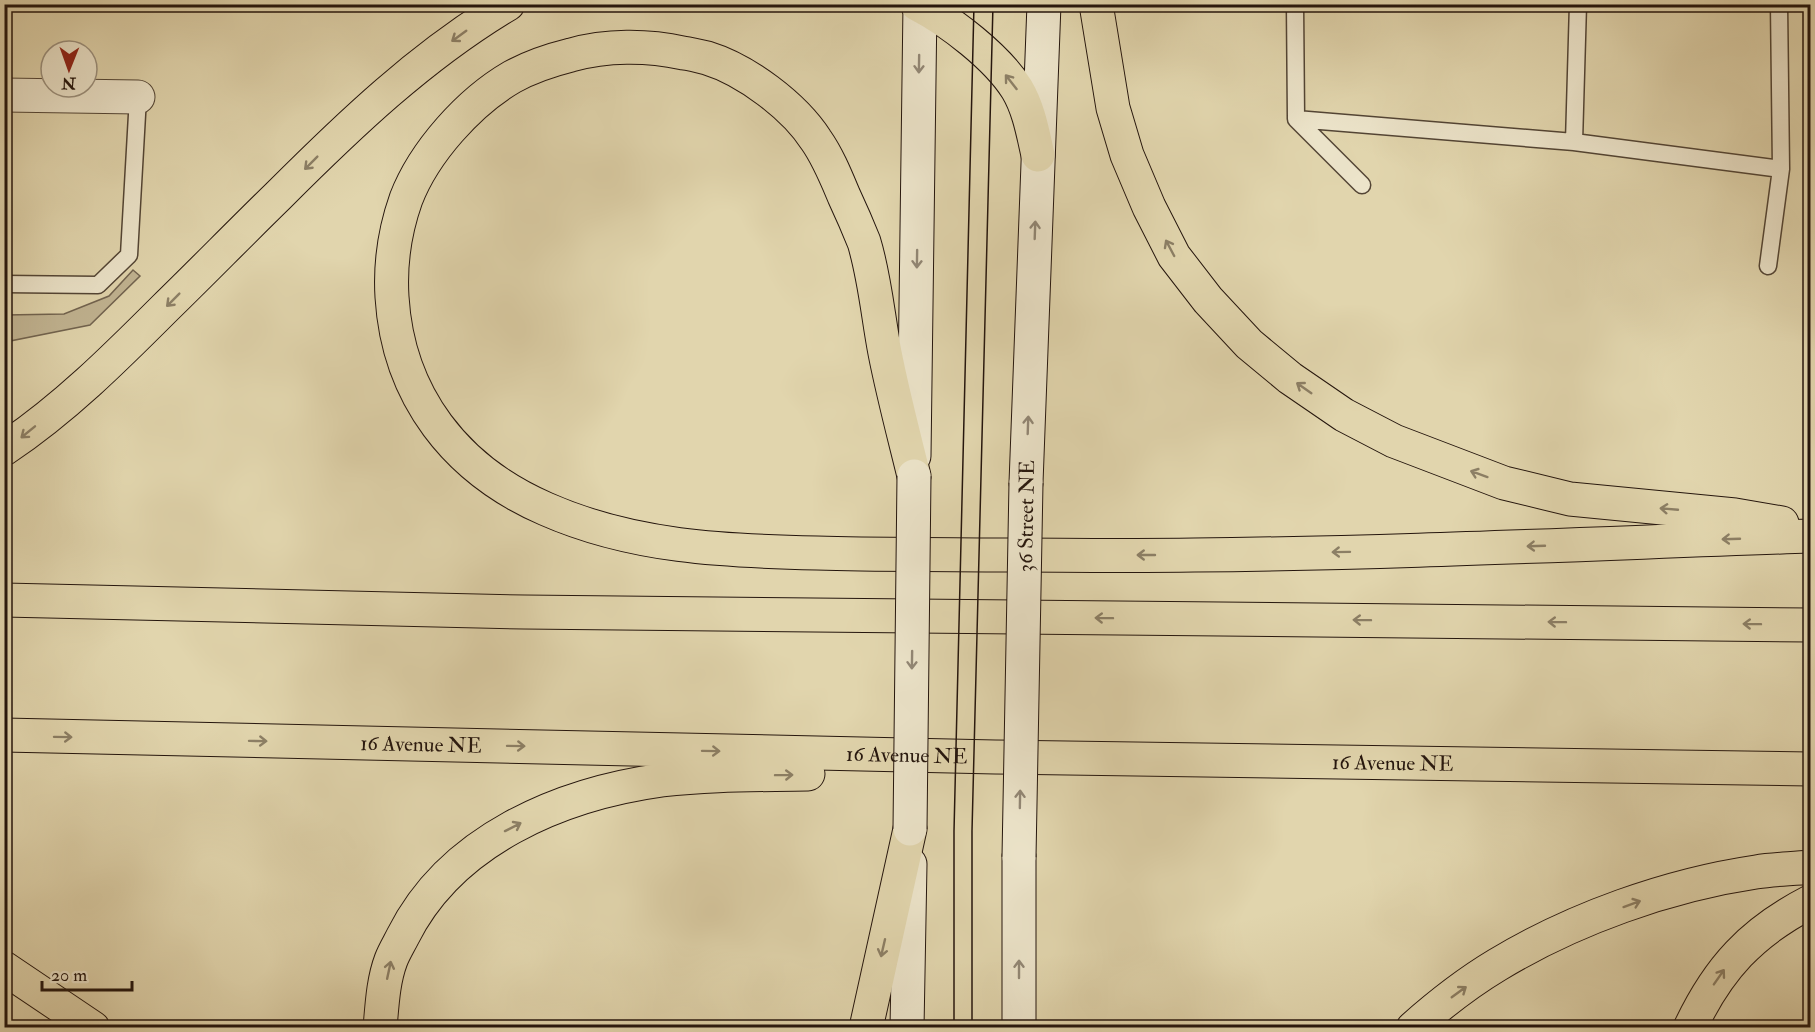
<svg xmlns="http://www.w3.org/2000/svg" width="1815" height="1032" font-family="'IM FELL Double Pica',serif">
<rect width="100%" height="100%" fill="#e1d5ad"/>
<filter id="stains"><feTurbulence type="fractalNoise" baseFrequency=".00333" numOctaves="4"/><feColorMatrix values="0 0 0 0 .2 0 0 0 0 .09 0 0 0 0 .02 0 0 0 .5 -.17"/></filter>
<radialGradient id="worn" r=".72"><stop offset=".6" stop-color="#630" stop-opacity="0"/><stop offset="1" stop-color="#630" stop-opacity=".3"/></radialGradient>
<path fill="#c1b492" stroke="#726450" stroke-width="1.5" d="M 133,270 L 140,276 L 90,325 L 5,342 L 5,315 L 64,314 L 109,296 Z"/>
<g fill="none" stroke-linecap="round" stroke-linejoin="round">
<g stroke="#534535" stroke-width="19">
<path id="service" d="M 1295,4 L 1296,119 L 1574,142
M 1578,4 L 1574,142 L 1781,169 L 1779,4
M 1296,119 L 1362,185
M 1768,266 L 1781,169
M 4,284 L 98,285 L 129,255 L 138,97"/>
</g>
<g stroke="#534535" stroke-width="35">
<path id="minor" d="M 4,95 L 138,97"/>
</g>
<g stroke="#24150d" stroke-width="35">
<path id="secondary" d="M 914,456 L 920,4
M 1026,483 L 1044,4
M 1019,857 L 1019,1028
M 907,1028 L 910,864"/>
</g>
<g stroke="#24150d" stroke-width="35">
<g id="motorway">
<path d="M 917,4 C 950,21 997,57 1017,89 C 1029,109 1033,133 1038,155"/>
<path d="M 1096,4 L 1113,108 L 1127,155 L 1149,207 L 1174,256 L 1208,300 L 1249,344 L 1290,378 L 1344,415 L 1394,441 L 1504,483 L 1570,499 L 1735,515 L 1782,523"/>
<path d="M 4,449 C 64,409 115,358 165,308 C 203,271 240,233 278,196 C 349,125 421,56 508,4"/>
<path d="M 914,476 C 904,435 893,394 885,353 C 878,317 875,278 864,242 C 858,227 851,211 844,196 C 836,177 828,157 816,140 C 794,106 746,70 707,58 C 699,56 691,54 683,53 C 647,45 606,45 571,55 C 551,60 530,67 512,77 C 469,102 424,152 406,199 C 395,230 390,264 392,297 C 398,396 456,470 546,509 C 632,547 724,551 817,553 C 876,555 934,554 993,555 C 1060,555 1127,556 1194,555 C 1400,553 1605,543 1810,536"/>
<path d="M 4,600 L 524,612 L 1810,625"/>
<path id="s1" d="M 4,735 L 995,757 L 1810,769"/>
<path d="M 4,968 L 93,1028"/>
<path d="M 380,1028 C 382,1006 383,981 391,960 C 394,952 399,944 403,936 C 451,840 560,794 662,780 C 710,774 759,775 808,774"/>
<path d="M 866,1028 L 910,829"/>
<path d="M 1413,1028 C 1439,1005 1467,983 1497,965 C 1573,919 1668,885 1756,872 C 1774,869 1792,869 1810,867"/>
<path d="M 1690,1028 C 1718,968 1752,932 1810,902"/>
</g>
</g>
<use href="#service" stroke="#ece4ca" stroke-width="16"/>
<use href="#minor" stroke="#ece4ca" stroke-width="33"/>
<use href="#secondary" stroke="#ece4ca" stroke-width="33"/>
<use href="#motorway" stroke="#e1d5ad" stroke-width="33"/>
<path stroke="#24150d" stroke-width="1.5" d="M 954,1028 L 954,831 L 974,4
M 972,1028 L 972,831 L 993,4"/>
<g stroke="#24150d" stroke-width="35" stroke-linecap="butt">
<path id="secondary-bridge" d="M 910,829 L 914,476
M 1019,857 L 1026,483"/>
</g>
<use href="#secondary-bridge" stroke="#ece4ca" stroke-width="33"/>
</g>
<defs><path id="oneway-shaft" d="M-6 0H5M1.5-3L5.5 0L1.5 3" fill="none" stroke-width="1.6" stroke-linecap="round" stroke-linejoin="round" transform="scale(1.5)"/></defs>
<g stroke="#8c7f65">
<use href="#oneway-shaft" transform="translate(459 36) rotate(144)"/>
<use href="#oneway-shaft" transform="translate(1011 82) rotate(-128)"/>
<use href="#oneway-shaft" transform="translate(311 163) rotate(135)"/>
<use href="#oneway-shaft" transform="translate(1170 248) rotate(-118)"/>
<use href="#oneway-shaft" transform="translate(173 300) rotate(135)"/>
<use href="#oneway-shaft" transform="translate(1304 388) rotate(-145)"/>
<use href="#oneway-shaft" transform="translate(28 432) rotate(141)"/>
<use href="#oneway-shaft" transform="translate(1479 474) rotate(-160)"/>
<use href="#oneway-shaft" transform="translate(1669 509) rotate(-175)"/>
<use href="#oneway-shaft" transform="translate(1731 539) rotate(178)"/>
<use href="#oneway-shaft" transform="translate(1536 546) rotate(178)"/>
<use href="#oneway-shaft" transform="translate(1341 552) rotate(179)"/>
<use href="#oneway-shaft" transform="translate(1146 555) rotate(-180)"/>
<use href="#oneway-shaft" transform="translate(1104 618) rotate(-179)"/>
<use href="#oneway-shaft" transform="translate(1362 620) rotate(-179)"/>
<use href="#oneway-shaft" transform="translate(1557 622) rotate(-179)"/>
<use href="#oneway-shaft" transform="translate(1752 624) rotate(-179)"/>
<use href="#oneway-shaft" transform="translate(63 737) rotate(1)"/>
<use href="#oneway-shaft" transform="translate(258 741) rotate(1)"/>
<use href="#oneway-shaft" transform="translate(516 746) rotate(1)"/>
<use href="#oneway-shaft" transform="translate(711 751) rotate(1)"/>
<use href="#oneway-shaft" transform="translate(784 775) rotate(-1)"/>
<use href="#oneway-shaft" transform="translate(513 827) rotate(-27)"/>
<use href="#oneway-shaft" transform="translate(1632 904) rotate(-20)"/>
<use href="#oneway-shaft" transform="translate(883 948) rotate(103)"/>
<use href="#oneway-shaft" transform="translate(389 970) rotate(-78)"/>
<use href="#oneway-shaft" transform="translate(1719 977) rotate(-55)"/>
<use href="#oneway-shaft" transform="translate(1459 992) rotate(-36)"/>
</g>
<g stroke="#928775">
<use href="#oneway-shaft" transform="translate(919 64) rotate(91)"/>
<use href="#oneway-shaft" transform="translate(1035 230) rotate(-88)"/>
<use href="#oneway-shaft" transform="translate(917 259) rotate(91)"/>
<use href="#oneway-shaft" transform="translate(1028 425) rotate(-88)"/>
<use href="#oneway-shaft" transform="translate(912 660) rotate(91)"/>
<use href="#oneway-shaft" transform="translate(1020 799) rotate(-89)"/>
<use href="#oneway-shaft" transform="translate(1019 969) rotate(-90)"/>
</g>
<g text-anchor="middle" stroke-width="4.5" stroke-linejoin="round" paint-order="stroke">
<g font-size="21" fill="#24150d" stroke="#ece4ca">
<text transform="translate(1026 516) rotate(-89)" y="7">36 Street NE</text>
<text dy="7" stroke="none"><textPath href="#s1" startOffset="417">16 Avenue NE</textPath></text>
<text dy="7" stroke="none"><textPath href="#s1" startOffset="903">16 Avenue NE</textPath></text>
<text dy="7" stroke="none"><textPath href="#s1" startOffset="1389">16 Avenue NE</textPath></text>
</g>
</g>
<rect width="1815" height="1032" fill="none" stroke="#e1d5ad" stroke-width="24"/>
<rect x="6" y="6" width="1803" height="1020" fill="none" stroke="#24150d" stroke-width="3"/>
<rect x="12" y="12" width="1791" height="1008" fill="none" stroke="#24150d" stroke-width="1.5"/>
<g transform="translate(69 69) rotate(181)"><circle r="28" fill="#ece4ca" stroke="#9c917e" stroke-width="1.5"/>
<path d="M0-4.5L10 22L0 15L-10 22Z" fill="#8f2418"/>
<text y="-9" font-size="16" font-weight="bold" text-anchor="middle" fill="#24150d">N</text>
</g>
<path d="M42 981v9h90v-9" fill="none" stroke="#24150d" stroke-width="3"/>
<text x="51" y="981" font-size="18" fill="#24150d" stroke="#ece4ca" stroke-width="4.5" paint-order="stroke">20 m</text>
<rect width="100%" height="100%" filter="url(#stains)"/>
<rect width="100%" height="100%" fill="url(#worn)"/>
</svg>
